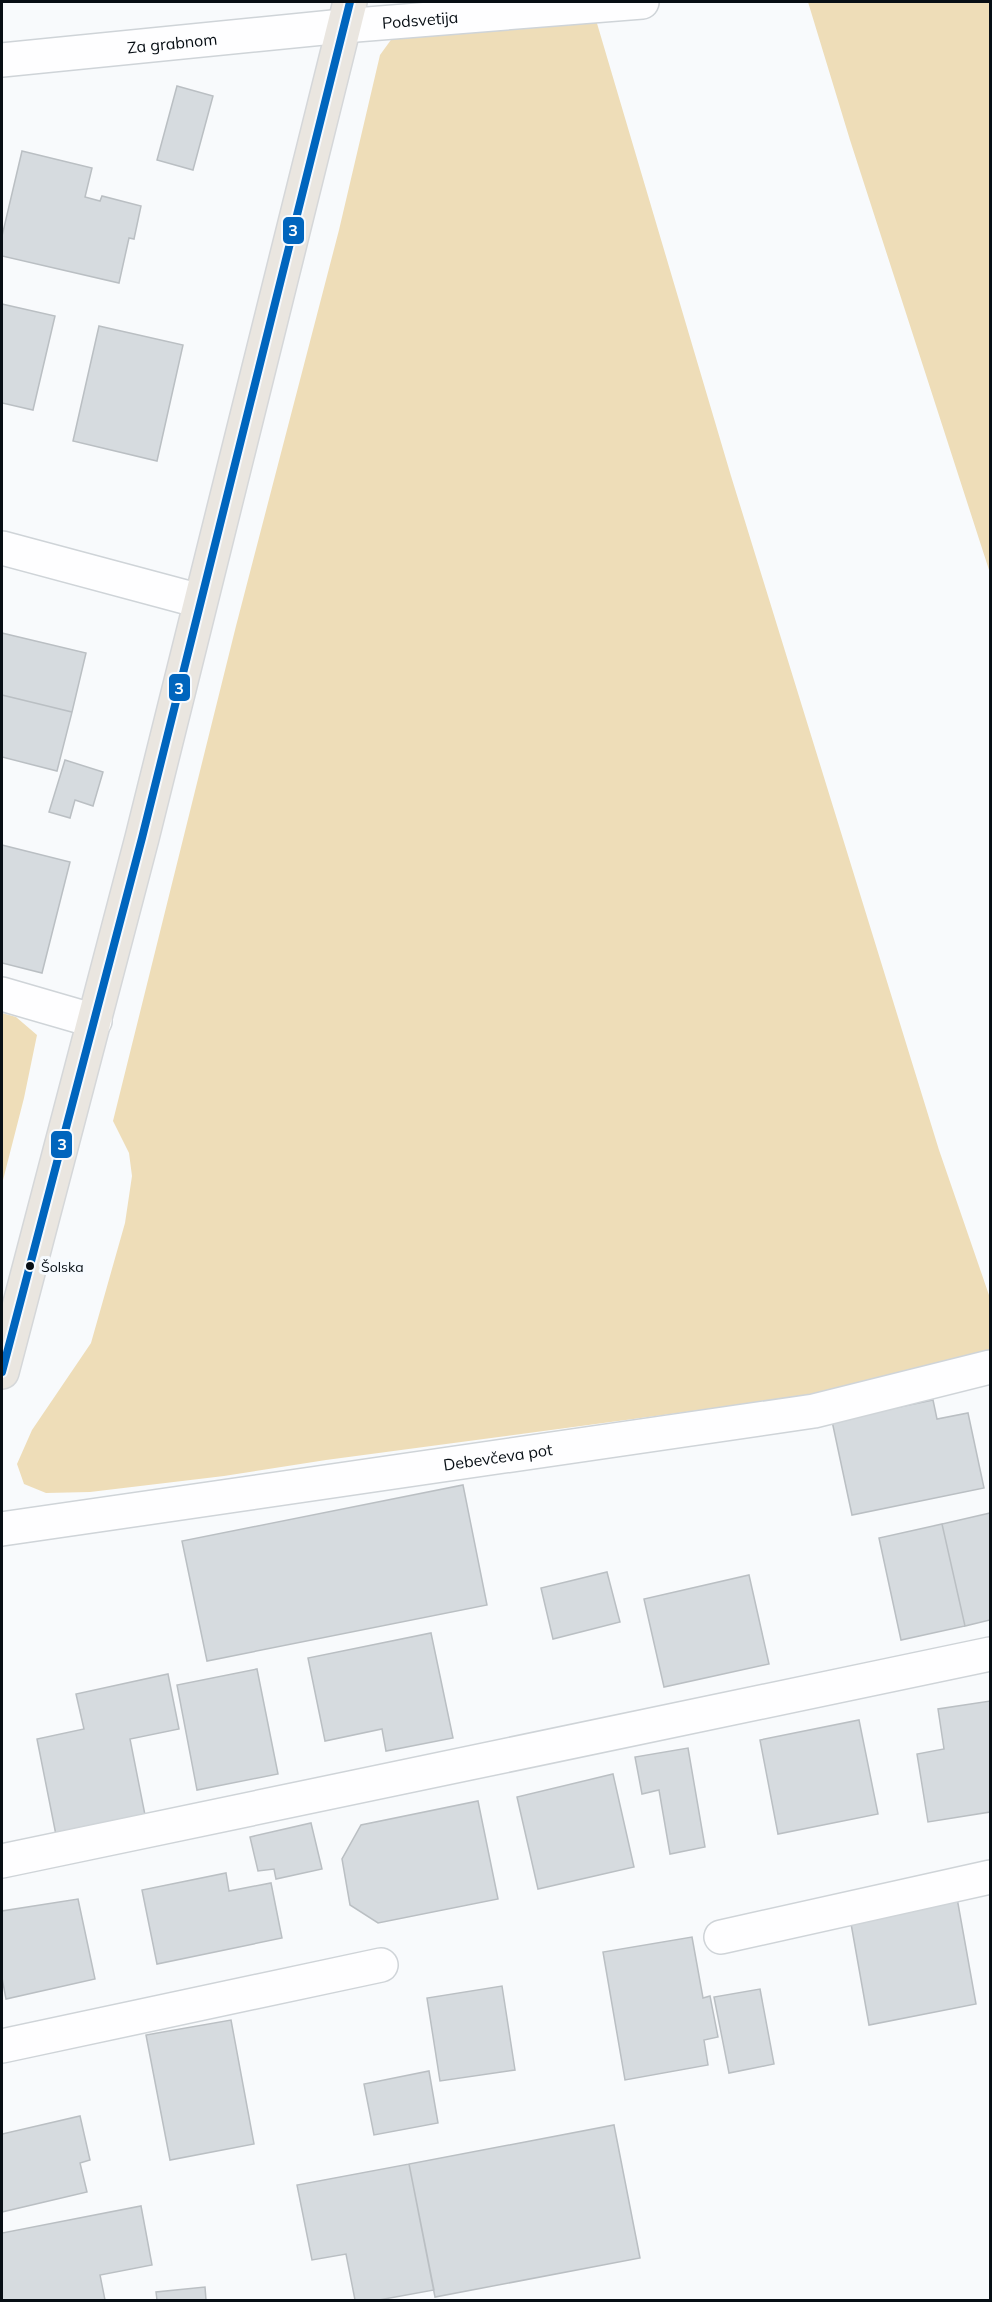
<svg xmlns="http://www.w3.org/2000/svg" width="992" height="2302" font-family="Mulish,sans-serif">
<rect width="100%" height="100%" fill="#f8fafc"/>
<path fill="#eeddb8" d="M 808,2 L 990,2 L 990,573 L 850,140 Z
M 596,20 L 731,476 L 939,1150 L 990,1298 L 990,1354 L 812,1395 L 326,1460 L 224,1476 L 90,1492 L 46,1493 L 24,1484 L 17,1464 L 32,1430 L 91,1343 L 125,1223 L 132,1176 L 129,1153 L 113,1121 L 236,626 L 339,230 L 380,55 L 393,37 Z
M 2,1013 L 16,1017 L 37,1035 L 24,1098 L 2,1184 Z"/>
<path fill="#d6dbdf" stroke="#babfc3" stroke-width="1.5" d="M 177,86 L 213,96 L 193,170 L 157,160 Z
M 22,151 L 92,168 L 85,197 L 100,201 L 102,196 L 141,206 L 134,239 L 129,238 L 119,283 L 2,256 L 2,236 Z
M 2,304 L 55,316 L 33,410 L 2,403 Z
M 99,326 L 183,345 L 157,461 L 73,441 Z
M 2,633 L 86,653 L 72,712 L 2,695 Z
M 2,695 L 72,712 L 57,771 L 2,757 Z
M 65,760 L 103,772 L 93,806 L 75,800 L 70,818 L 49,812 Z
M 2,845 L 70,862 L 42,973 L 2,963 Z
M 933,1400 L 937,1419 L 968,1413 L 984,1488 L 852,1515 L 832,1421 Z
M 463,1485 L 487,1605 L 207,1661 L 182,1541 Z
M 990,1513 L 990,1620 L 965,1626 L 942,1524 Z
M 942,1524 L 965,1626 L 901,1640 L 879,1538 Z
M 607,1572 L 620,1622 L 553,1639 L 541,1588 Z
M 749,1575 L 769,1664 L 664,1687 L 644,1599 Z
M 431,1633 L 453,1738 L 386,1751 L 382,1729 L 325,1741 L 308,1658 Z
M 257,1669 L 278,1774 L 197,1790 L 177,1685 Z
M 168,1674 L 179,1729 L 130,1739 L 146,1820 L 57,1840 L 37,1739 L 84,1729 L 76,1694 Z
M 990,1701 L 990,1812 L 928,1822 L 917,1754 L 944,1749 L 938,1709 Z
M 859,1720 L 878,1814 L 778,1834 L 760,1740 Z
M 688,1748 L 705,1847 L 670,1854 L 659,1790 L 642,1794 L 635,1757 Z
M 613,1774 L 634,1867 L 538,1889 L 517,1797 Z
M 478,1801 L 498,1899 L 378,1923 L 350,1905 L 342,1859 L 361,1825 Z
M 311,1823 L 322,1869 L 276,1879 L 274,1869 L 258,1871 L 250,1837 Z
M 226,1873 L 229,1891 L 271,1883 L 282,1938 L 157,1964 L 142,1890 Z
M 957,1898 L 976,2004 L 869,2025 L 850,1918 Z
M 78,1899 L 95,1979 L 6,1999 L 2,1978 L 2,1911 Z
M 692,1937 L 703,1998 L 710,1996 L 718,2037 L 704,2040 L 708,2065 L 625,2080 L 603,1952 Z
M 502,1986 L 515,2070 L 440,2081 L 427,1998 Z
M 760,1989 L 774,2064 L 729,2073 L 714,1997 Z
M 231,2020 L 254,2144 L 170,2160 L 146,2035 Z
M 429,2071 L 438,2123 L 374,2135 L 364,2084 Z
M 80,2116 L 90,2160 L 80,2163 L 87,2192 L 2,2212 L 2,2134 Z
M 614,2125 L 640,2258 L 435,2297 L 409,2164 Z
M 409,2164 L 434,2290 L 379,2300 L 355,2300 L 346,2254 L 312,2260 L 297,2185 Z
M 141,2206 L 152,2265 L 100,2275 L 105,2300 L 2,2300 L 2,2233 Z
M 205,2287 L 206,2300 L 157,2300 L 156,2292 Z"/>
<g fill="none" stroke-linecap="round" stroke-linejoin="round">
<g stroke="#cfd4d8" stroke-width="36">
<g id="minor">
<path id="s1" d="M 2,60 L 343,26 L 642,2"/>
<path d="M 2,548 L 200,601"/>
<path d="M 2,994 L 95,1021"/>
<path id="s2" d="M 2,1529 L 814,1411 L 990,1367"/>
<path d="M 2,1861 L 990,1654"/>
<path d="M 721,1937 L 990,1877"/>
<path d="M 2,2046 L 381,1965"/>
</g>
</g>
<g stroke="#d5d7d9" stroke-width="36">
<path id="major" d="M 2,1372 L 142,838 L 350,2"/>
</g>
<use href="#minor" stroke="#fefeff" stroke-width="33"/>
<use href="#major" stroke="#eae6e0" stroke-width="33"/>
<g stroke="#f6fafe" stroke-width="12">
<path id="bus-1" d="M 2,1372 L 142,838 L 350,2"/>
</g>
<use href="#bus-1" stroke="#0065bd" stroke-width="8"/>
</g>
<circle fill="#070e14" stroke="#f6fafe" stroke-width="2" cx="30" cy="1266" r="5"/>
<g text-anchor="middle" stroke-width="6" stroke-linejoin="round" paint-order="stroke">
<g font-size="14" fill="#070e14" stroke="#f6fafe" text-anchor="start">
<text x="41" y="1272">Šolska</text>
</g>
<g font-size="16" fill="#070e14" stroke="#f6fafe">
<text dy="6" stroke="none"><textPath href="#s1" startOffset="420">Podsvetija</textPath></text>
<text dy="6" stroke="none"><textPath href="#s1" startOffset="171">Za grabnom</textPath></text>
<text dy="6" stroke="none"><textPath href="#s2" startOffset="501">Debevčeva pot</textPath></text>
</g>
</g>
<g stroke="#f6fafe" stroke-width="2">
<rect x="282" y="216" width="23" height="29" rx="6" fill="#0065bd"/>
<rect x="168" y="673" width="23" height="29" rx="6" fill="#0065bd"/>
<rect x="50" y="1130" width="23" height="29" rx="6" fill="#0065bd"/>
</g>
<g font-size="16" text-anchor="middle" font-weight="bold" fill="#fff">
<text x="293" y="236">3</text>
<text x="179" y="694">3</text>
<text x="62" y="1150">3</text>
</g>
<rect width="992" height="2302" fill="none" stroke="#070e14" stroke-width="6"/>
</svg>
